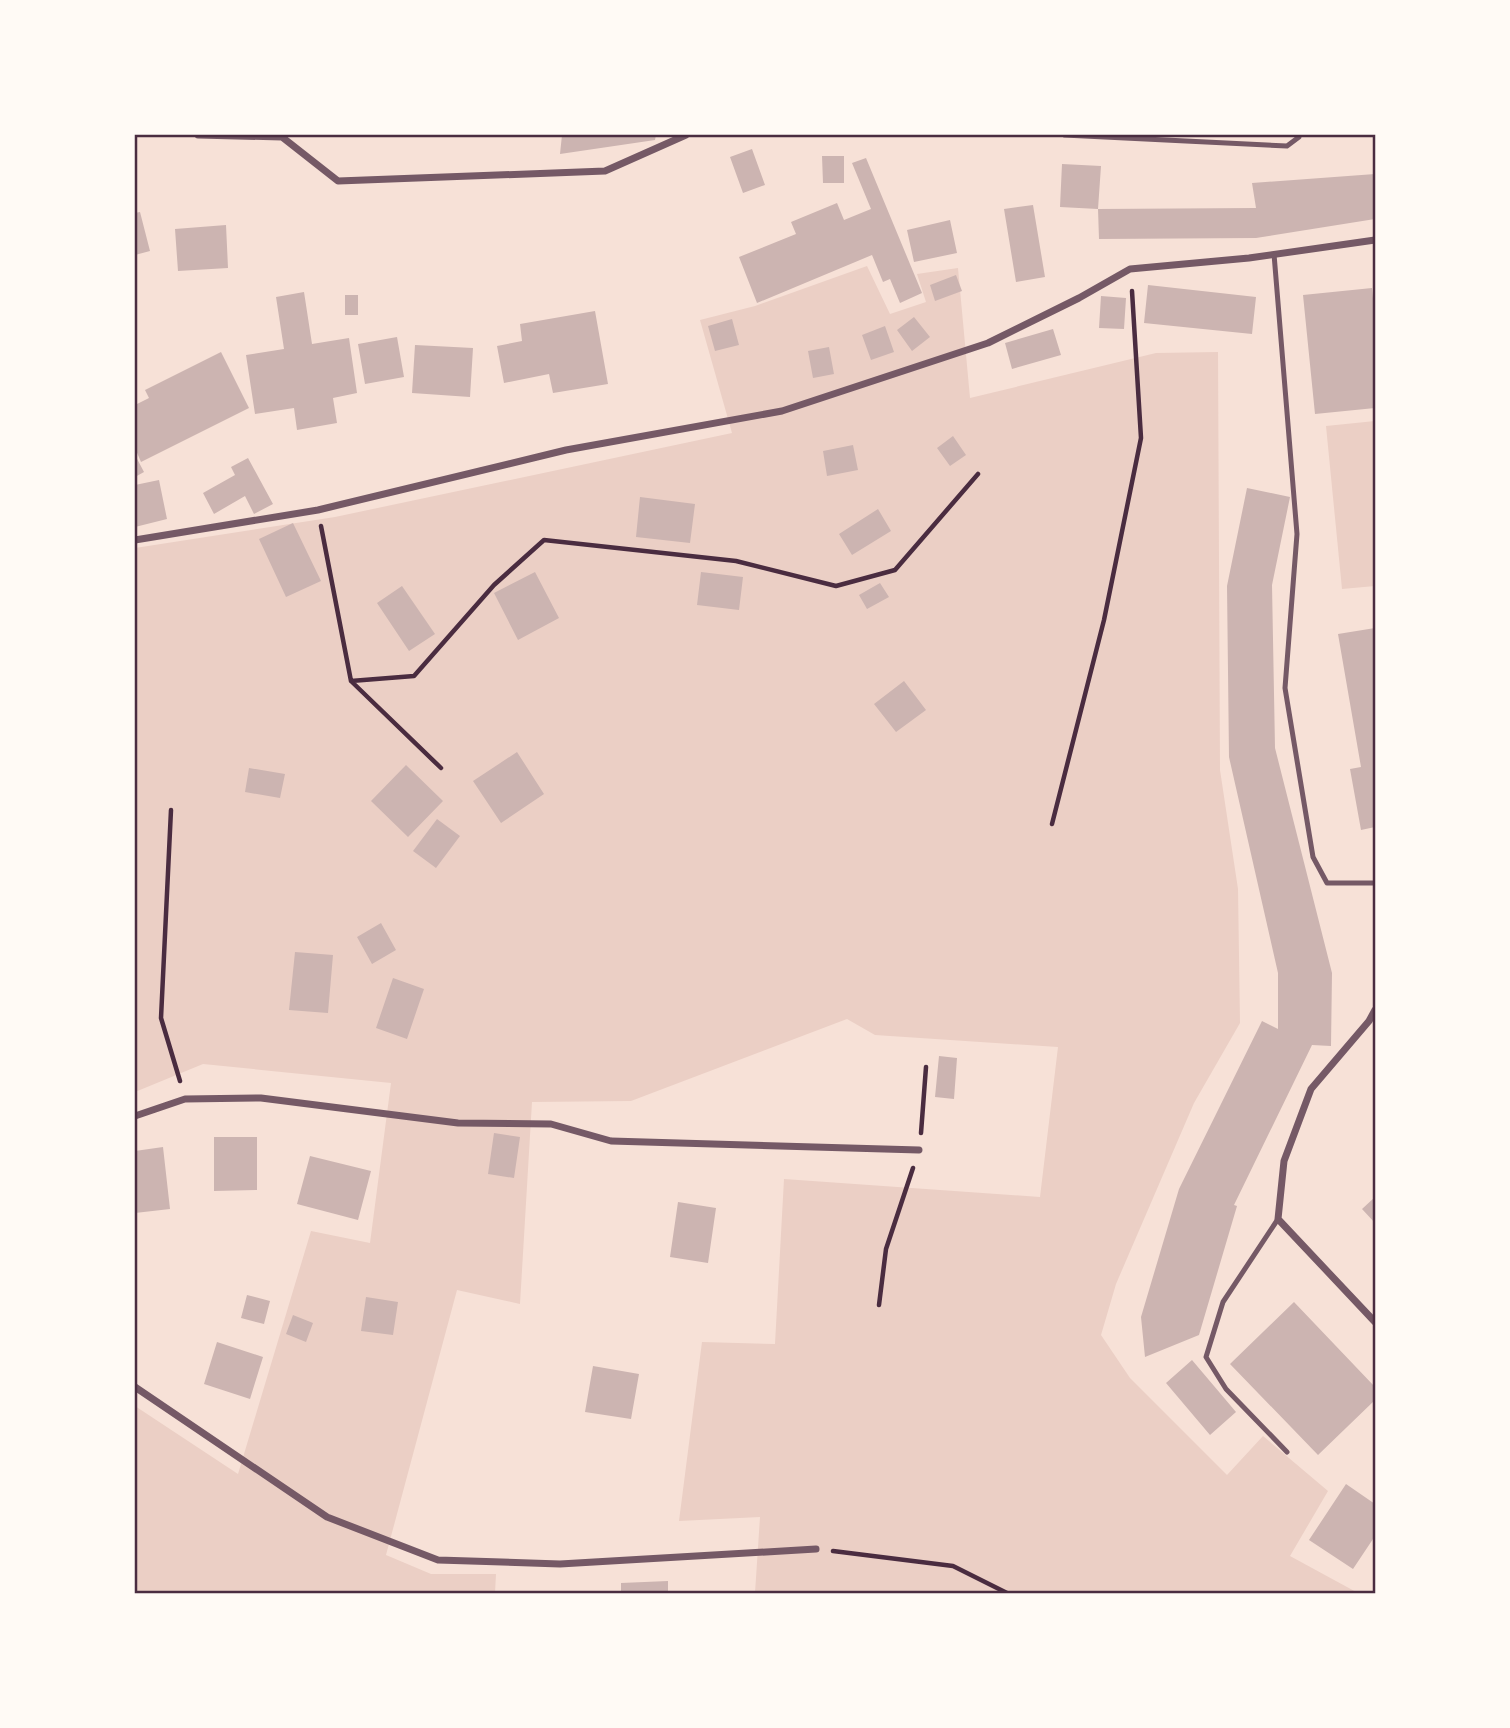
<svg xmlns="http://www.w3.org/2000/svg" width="1510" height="1728" font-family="Commissioner,sans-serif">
<rect width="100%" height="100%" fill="#f7e1d7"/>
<path fill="#ebcfc5" d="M 867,266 L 890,314 L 926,302 L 917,274 L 958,268 L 970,398 L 1156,353 L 1218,352 L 1220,770 L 1238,889 L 1240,1023 L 1194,1103 L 1116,1284 L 1101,1335 L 1130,1378 L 1227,1475 L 1263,1436 L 1328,1491 L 1290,1556 L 1358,1593 L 755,1593 L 760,1517 L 679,1521 L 702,1342 L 775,1344 L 784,1179 L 1040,1197 L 1058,1047 L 875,1035 L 847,1019 L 631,1101 L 532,1102 L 520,1304 L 457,1290 L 386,1555 L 431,1574 L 496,1574 L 495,1593 L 135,1593 L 135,1406 L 238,1474 L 311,1231 L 370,1243 L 391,1083 L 203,1064 L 135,1092 L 135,548 L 335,517 L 732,433 L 700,320 L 755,306 Z
M 1375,421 L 1375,586 L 1342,589 L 1326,426 Z"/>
<path fill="#ccb4b1" d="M 562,135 L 656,135 L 655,140 L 560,154 Z
M 752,149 L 765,185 L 743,193 L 730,157 Z
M 822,156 L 844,156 L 844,183 L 823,183 Z
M 866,158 L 922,293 L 900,303 L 890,279 L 883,282 L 872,255 L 757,303 L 739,257 L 796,234 L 791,222 L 837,203 L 844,220 L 871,209 L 852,163 Z
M 1062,164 L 1101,166 L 1098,209 L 1060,207 Z
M 1375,174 L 1375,219 L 1256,238 L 1099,239 L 1098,209 L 1256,208 L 1252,183 Z
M 1033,205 L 1045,277 L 1016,282 L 1004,209 Z
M 140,212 L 150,251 L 135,255 L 135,213 Z
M 950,220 L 957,253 L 914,262 L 907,230 Z
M 226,225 L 228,268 L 178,271 L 175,229 Z
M 956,275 L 962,291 L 935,301 L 930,285 Z
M 1148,285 L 1256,297 L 1252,334 L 1144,323 Z
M 1372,288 L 1375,319 L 1375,408 L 1315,414 L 1303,295 Z
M 304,292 L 312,344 L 349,338 L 357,393 L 333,398 L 337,423 L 297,430 L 294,408 L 255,414 L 246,355 L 284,349 L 276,297 Z
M 345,295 L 358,295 L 358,315 L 345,315 Z
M 1101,296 L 1126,298 L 1124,329 L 1099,328 Z
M 595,311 L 608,384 L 553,393 L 549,374 L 504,383 L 497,346 L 522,341 L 520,324 Z
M 914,317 L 930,337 L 912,351 L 897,330 Z
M 732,319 L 739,345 L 715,351 L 708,326 Z
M 885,326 L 894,352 L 871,360 L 862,335 Z
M 1053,329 L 1061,355 L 1012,369 L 1005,343 Z
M 397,337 L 404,377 L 365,384 L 358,344 Z
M 415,345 L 473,348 L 470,397 L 412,393 Z
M 829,347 L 834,374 L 813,378 L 808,351 Z
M 221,352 L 249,408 L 141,462 L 135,448 L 135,405 L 149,398 L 145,390 Z
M 953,436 L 966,455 L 950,466 L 937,448 Z
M 853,445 L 858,470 L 827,476 L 823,451 Z
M 135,455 L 144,472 L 135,477 Z
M 248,458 L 273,504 L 254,514 L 245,496 L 214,514 L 203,493 L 235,475 L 231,467 Z
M 159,480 L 167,519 L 135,527 L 135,485 Z
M 1247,488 L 1290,497 L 1272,585 L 1275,748 L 1332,973 L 1331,1046 L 1312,1045 L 1234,1205 L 1237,1206 L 1199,1335 L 1145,1357 L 1141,1317 L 1179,1189 L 1262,1021 L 1278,1029 L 1278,973 L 1229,757 L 1227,586 Z
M 640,497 L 695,504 L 690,543 L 636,537 Z
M 878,509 L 891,531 L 852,555 L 839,534 Z
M 293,523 L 321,581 L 286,597 L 259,539 Z
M 535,572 L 559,618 L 518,640 L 494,593 Z
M 701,572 L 743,577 L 739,610 L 697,605 Z
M 880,583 L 889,597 L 867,609 L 859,595 Z
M 402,586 L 435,634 L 409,651 L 377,603 Z
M 1375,628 L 1375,827 L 1361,830 L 1350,769 L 1361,767 L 1338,634 Z
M 904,681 L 926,710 L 896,732 L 874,704 Z
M 517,752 L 544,794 L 501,823 L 473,781 Z
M 406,765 L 443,801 L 408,837 L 371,801 Z
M 249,768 L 285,774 L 280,798 L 245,792 Z
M 437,819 L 460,836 L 436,868 L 413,851 Z
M 381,923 L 396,950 L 372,964 L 357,937 Z
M 295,952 L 333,955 L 328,1013 L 289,1010 Z
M 393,978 L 424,989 L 407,1039 L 376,1028 Z
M 939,1056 L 957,1058 L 954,1099 L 935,1097 Z
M 494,1133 L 520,1137 L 514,1178 L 488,1174 Z
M 214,1137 L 257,1137 L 257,1190 L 214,1191 Z
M 163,1147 L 170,1209 L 135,1213 L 135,1151 Z
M 310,1156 L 371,1171 L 358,1220 L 297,1204 Z
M 1375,1197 L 1375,1223 L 1362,1209 Z
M 678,1202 L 716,1208 L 708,1263 L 670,1257 Z
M 247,1295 L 270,1301 L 264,1324 L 241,1318 Z
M 366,1297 L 398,1302 L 393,1335 L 361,1331 Z
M 1294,1302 L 1375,1387 L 1375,1400 L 1318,1455 L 1230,1364 Z
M 293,1315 L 313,1323 L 306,1342 L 286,1334 Z
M 217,1342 L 263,1357 L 250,1399 L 204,1384 Z
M 1192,1360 L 1236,1412 L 1210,1435 L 1166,1383 Z
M 593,1366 L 639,1374 L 631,1419 L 585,1412 Z
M 1346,1484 L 1375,1504 L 1375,1536 L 1353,1569 L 1309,1540 Z
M 668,1581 L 668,1593 L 621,1593 L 621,1583 Z"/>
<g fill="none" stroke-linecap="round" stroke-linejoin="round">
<path stroke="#4a2c40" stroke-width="4.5" d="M 321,526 L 351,681 L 441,768
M 351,681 L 414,676 L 494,585 L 544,540 L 736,561 L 836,586 L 895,570 L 978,474
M 171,810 L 161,1018 L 180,1081
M 1052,824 L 1104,620 L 1141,438 L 1132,291
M 921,1133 L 926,1067
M 879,1305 L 886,1249 L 913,1168
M 833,1551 L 953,1566 L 1007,1593"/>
<path stroke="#755966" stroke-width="5" d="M 1064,135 L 1287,146 L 1299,137 L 1299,135
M 1274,254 L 1297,534 L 1285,688 L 1313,857 L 1327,883 L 1375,883
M 1278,1219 L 1223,1302 L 1206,1357 L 1226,1389 L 1287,1452"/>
<path stroke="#755966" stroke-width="7" d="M 198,135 L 282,137 L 338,181 L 605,171 L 686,135
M 135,540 L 318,510 L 566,450 L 782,411 L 988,343 L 1079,298 L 1130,269 L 1249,258 L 1375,240
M 1375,1010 L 1369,1021 L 1311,1089 L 1284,1161 L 1278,1219 L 1375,1322
M 135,1116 L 185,1099 L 261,1098 L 458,1123 L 551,1124 L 611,1141 L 919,1150
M 135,1387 L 327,1517 L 438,1560 L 560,1564 L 816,1549"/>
</g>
<rect width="1510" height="1728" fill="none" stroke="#fffaf5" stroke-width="273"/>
<rect x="136" y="136" width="1238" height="1456" fill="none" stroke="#4a2c40" stroke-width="2.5"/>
</svg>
